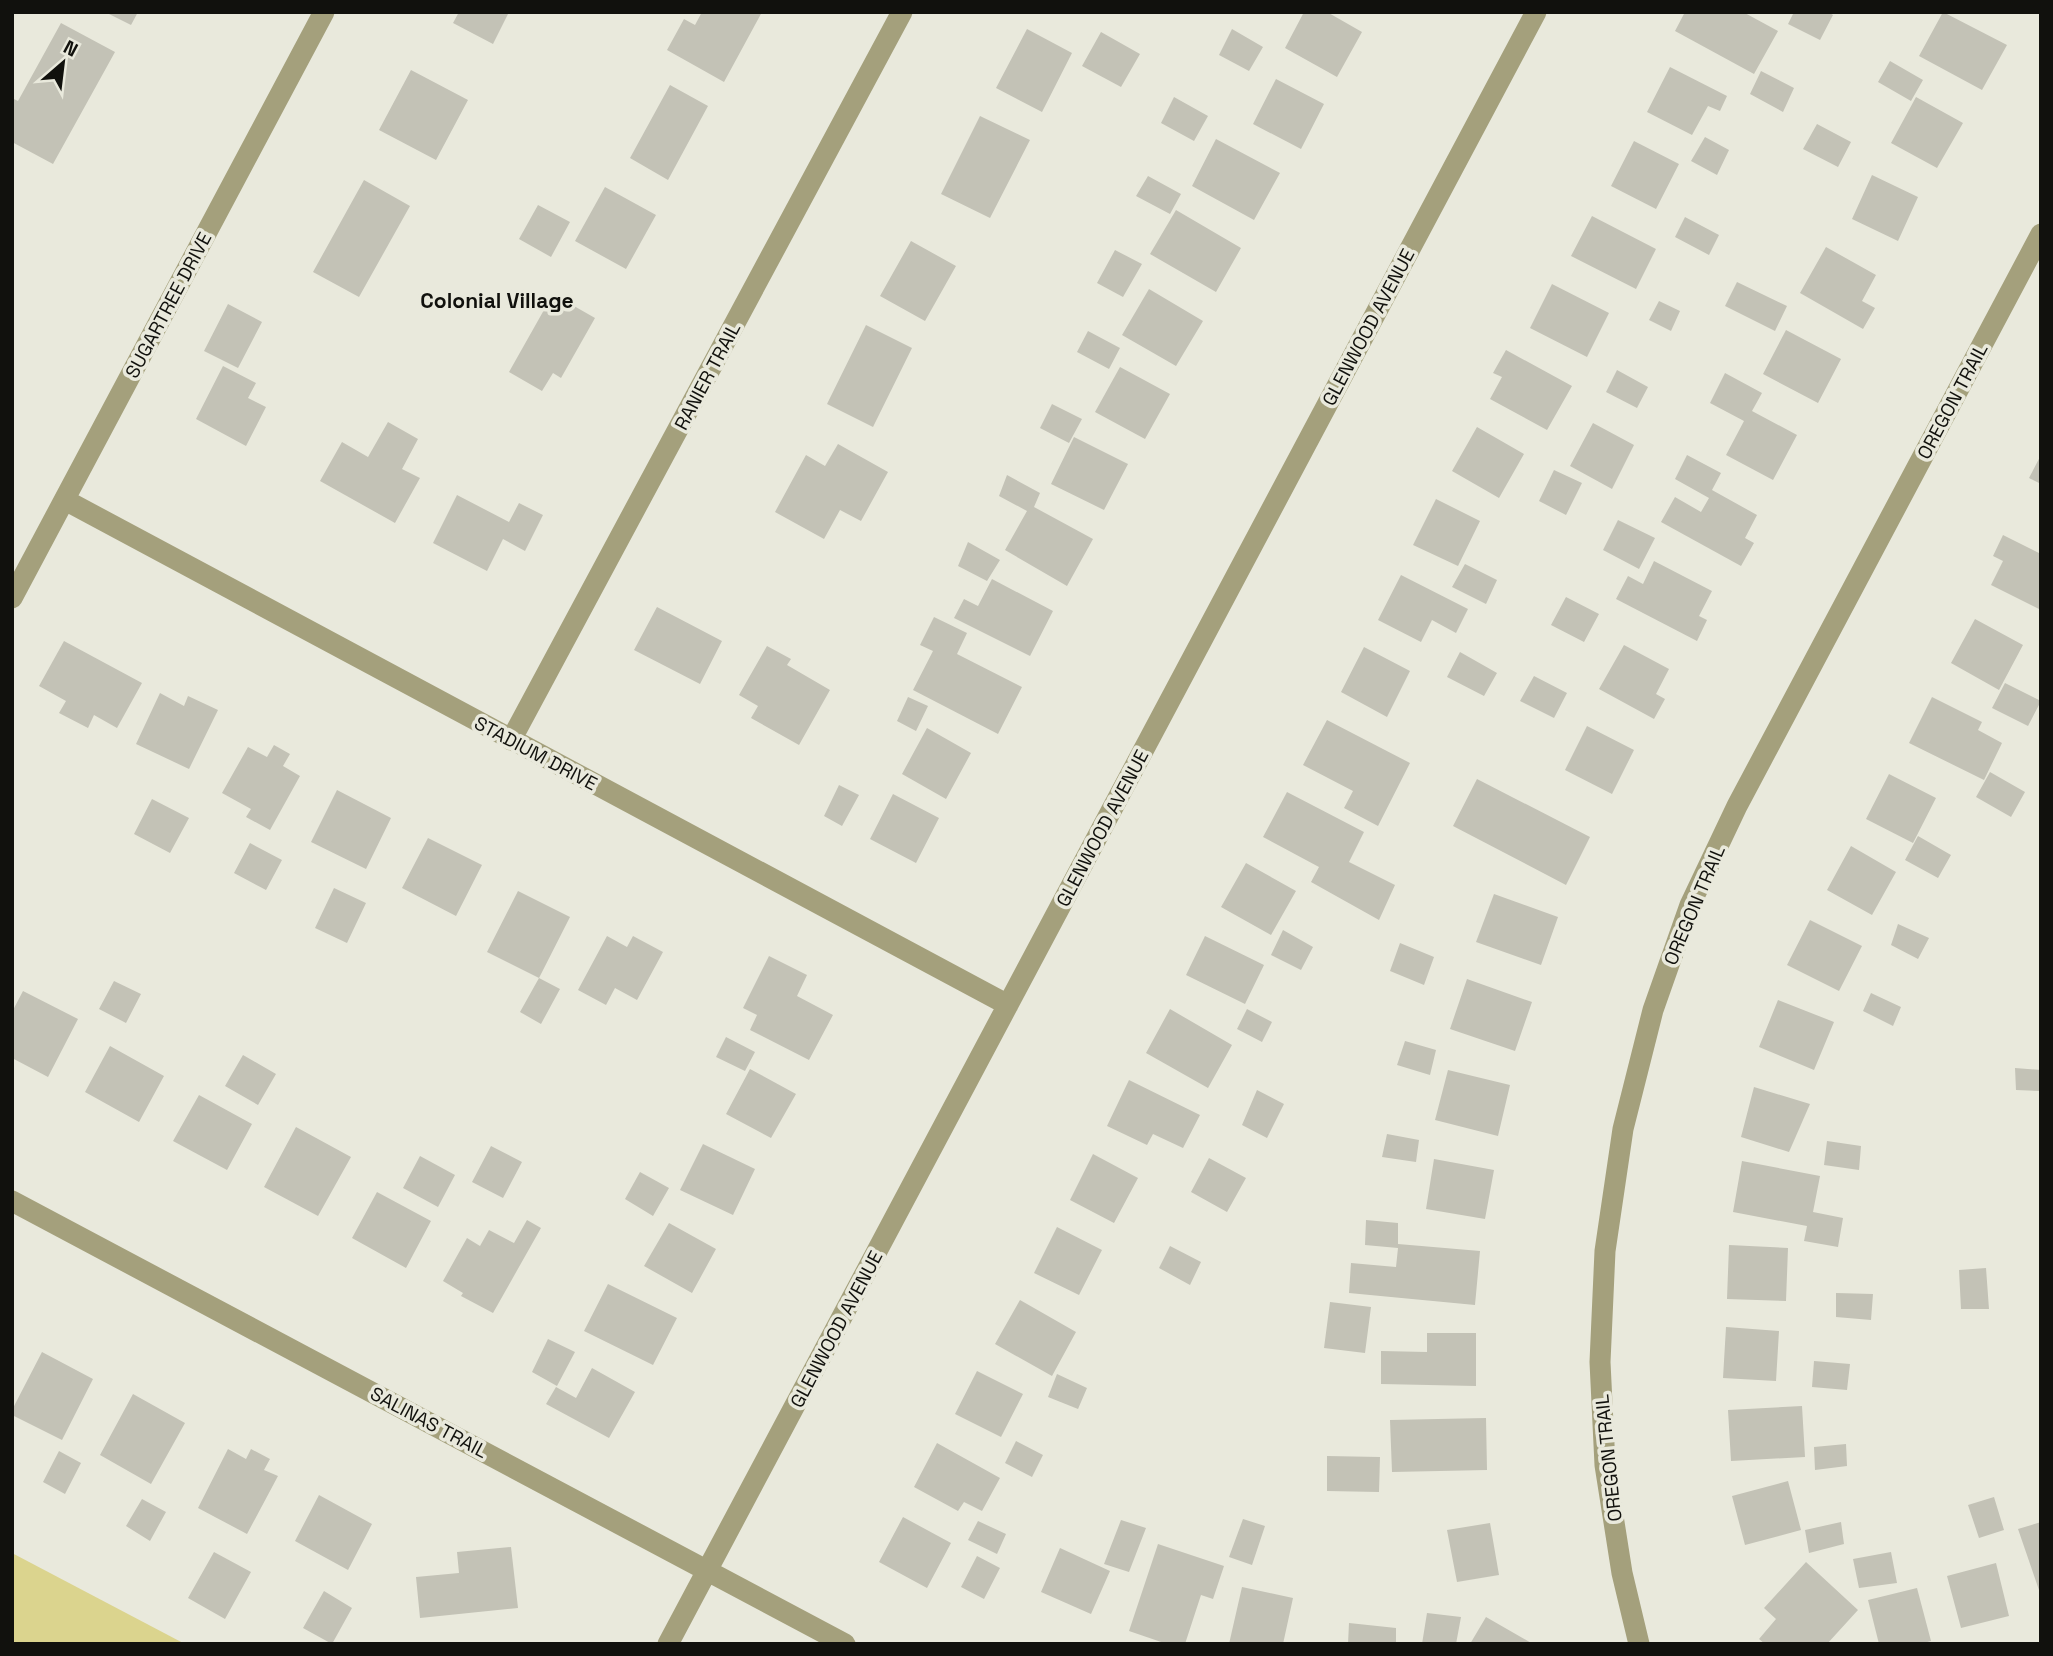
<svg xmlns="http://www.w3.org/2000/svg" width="2053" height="1656" font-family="'Space Grotesk',sans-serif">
<rect width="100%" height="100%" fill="#e9e9dc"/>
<path fill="#dbd48e" d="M 12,1553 L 185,1644 L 12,1644 Z"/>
<path fill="#c3c2b6" d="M 105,12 L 138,12 L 131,25 Z
M 459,12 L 509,12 L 493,44 L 453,23 Z
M 702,12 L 762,12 L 724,82 L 667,50 L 684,19 L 695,25 Z
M 1304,12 L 1327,12 L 1362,32 L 1337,77 L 1285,48 Z
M 1685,12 L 1743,12 L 1778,31 L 1754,74 L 1675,31 Z
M 1794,12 L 1828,12 L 1833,15 L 1820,40 L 1788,24 Z
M 1943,12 L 2007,45 L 1982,90 L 1919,56 Z
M 61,23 L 115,52 L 53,164 L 12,142 L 12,98 L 18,101 Z
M 1027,29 L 1072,53 L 1042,112 L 996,88 Z
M 1232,29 L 1263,47 L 1249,71 L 1219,55 Z
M 1101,32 L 1140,54 L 1121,87 L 1082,66 Z
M 1890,61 L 1923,80 L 1911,101 L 1878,82 Z
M 1670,67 L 1727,96 L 1720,111 L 1708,106 L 1692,135 L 1647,112 Z
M 411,70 L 468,100 L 436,160 L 379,130 Z
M 1761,71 L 1794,88 L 1783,112 L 1750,94 Z
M 1276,79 L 1324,104 L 1301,149 L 1253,124 Z
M 670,85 L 708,106 L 668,180 L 630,158 Z
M 1174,97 L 1208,116 L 1194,141 L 1161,123 Z
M 1916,97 L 1963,123 L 1937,168 L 1891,143 Z
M 980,116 L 1030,140 L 990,218 L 941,194 Z
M 1817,124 L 1851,142 L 1838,167 L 1803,149 Z
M 1705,137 L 1729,150 L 1717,175 L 1691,161 Z
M 1216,139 L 1280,173 L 1254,220 L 1192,186 Z
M 1634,141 L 1679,164 L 1656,209 L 1611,186 Z
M 1872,175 L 1918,197 L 1898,241 L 1852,219 Z
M 1148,176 L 1181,194 L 1170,214 L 1136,196 Z
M 364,180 L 410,206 L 359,297 L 313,272 Z
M 605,187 L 656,215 L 626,269 L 575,241 Z
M 538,205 L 570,222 L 551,257 L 519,239 Z
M 1176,210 L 1241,248 L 1216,292 L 1150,254 Z
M 1592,216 L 1656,249 L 1636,289 L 1571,256 Z
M 1685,217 L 1719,235 L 1709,255 L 1675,237 Z
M 911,241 L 956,266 L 925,321 L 880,296 Z
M 1826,247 L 1876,275 L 1862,301 L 1875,308 L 1863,329 L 1800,293 Z
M 1115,250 L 1142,264 L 1123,297 L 1097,283 Z
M 1737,282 L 1787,306 L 1775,331 L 1725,306 Z
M 1552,284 L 1609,313 L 1587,357 L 1530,328 Z
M 1149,289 L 1203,321 L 1176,366 L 1122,335 Z
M 553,294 L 595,318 L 561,378 L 553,373 L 542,391 L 509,372 Z
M 1659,301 L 1680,311 L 1671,331 L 1649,320 Z
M 228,304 L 262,322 L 238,368 L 204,351 Z
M 866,325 L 912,348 L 873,427 L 827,404 Z
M 1786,330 L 1841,359 L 1818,403 L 1763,374 Z
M 1088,331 L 1120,348 L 1109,369 L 1077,352 Z
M 1506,350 L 1572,386 L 1547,430 L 1490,399 L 1502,377 L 1493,373 Z
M 223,366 L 256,383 L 248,398 L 266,407 L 246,446 L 196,419 Z
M 1120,367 L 1170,394 L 1145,439 L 1095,412 Z
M 1617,370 L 1648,387 L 1637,408 L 1606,392 Z
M 1725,373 L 1762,393 L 1752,411 L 1797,435 L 1773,480 L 1726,455 L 1744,421 L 1710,403 Z
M 1052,404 L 1082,419 L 1069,443 L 1040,428 Z
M 388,422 L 418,439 L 402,469 L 420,478 L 395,523 L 320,481 L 342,442 L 368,457 Z
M 1593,423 L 1634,445 L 1612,489 L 1570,466 Z
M 1477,427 L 1524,454 L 1499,498 L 1452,471 Z
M 1074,437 L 1128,464 L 1104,510 L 1051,484 Z
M 838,444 L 888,472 L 861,521 L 840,510 L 824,539 L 775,512 L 806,455 L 825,466 Z
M 1687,455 L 1721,473 L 1712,490 L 1757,515 L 1745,538 L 1754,543 L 1741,566 L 1661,522 L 1675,497 L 1701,512 L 1709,498 L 1675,479 Z
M 2041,455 L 2041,484 L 2029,478 Z
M 1554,470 L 1582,483 L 1566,515 L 1539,501 Z
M 1007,475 L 1040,493 L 1034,507 L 1093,539 L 1067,586 L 1005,550 L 1027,511 L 999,496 Z
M 457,495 L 509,522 L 519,503 L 543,515 L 525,551 L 503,539 L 487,571 L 433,543 Z
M 1436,499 L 1480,521 L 1458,566 L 1413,545 Z
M 1618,520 L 1655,538 L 1639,569 L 1603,550 Z
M 2003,535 L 2041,554 L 2041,610 L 1991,585 L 2003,561 L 1993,556 Z
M 968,542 L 1000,560 L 987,581 L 958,566 Z
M 1654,561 L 1712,591 L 1699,616 L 1707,620 L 1697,641 L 1616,599 L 1628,576 L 1643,584 Z
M 1465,564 L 1497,580 L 1486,604 L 1452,587 Z
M 1401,575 L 1468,609 L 1456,633 L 1432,620 L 1421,642 L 1378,620 Z
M 992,579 L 1053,611 L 1030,656 L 954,618 L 964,599 L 978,606 Z
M 1566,597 L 1599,614 L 1584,642 L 1551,625 Z
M 657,607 L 722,641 L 700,684 L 634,650 Z
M 934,617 L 967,633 L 957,654 L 1022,687 L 998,734 L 913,690 L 933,651 L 920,645 Z
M 1975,619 L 2023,645 L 1999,690 L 1951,663 Z
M 64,641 L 142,683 L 117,728 L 94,715 L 88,728 L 59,713 L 66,701 L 39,686 Z
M 1624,645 L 1669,669 L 1656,694 L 1665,699 L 1654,719 L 1599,689 Z
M 767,646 L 791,659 L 787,665 L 830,690 L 799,745 L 751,718 L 758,706 L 739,695 Z
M 1364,647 L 1410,671 L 1387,717 L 1341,692 Z
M 1460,652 L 1497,673 L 1484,696 L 1447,677 Z
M 1534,676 L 1567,693 L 1554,718 L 1520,701 Z
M 2005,683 L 2041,701 L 2028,726 L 1992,708 Z
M 160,693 L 184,706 L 188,696 L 218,710 L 189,769 L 136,744 Z
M 908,697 L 928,706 L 916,731 L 897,721 Z
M 1932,697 L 1982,722 L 1978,730 L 2002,743 L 1984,780 L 1909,743 Z
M 1327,720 L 1410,763 L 1378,826 L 1344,808 L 1353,791 L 1303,765 Z
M 1587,726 L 1634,750 L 1612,794 L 1565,770 Z
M 927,728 L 971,753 L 946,799 L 902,774 Z
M 274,745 L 290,754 L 283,766 L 300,776 L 270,830 L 246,817 L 251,809 L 222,793 L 248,747 L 267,757 Z
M 1990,772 L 2025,792 L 2011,817 L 1976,797 Z
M 1889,774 L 1936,798 L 1913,843 L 1866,819 Z
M 1477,779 L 1590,837 L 1566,885 L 1453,826 Z
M 839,785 L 859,795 L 842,826 L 824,816 Z
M 337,790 L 391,818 L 366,869 L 311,842 Z
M 1287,792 L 1364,832 L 1349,862 L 1395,885 L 1379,920 L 1311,882 L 1319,867 L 1263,837 Z
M 893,794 L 939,818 L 916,863 L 870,839 Z
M 152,799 L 189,818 L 170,853 L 134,834 Z
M 1918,836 L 1951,855 L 1938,878 L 1905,860 Z
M 428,838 L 482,865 L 456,916 L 402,888 Z
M 250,843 L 282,860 L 266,890 L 234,873 Z
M 1851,846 L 1896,872 L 1872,915 L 1827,890 Z
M 1246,863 L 1296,891 L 1271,935 L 1221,907 Z
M 334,888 L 366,903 L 347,943 L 315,928 Z
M 518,891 L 570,917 L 539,978 L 487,952 Z
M 1494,894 L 1558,917 L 1541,965 L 1476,942 Z
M 1810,920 L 1862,946 L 1839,991 L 1787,965 Z
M 1898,924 L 1929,938 L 1918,959 L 1891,945 Z
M 1283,930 L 1313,947 L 1301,970 L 1271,955 Z
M 607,936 L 627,947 L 633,936 L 663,952 L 637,1000 L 615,988 L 606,1005 L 578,990 Z
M 1205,936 L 1264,965 L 1245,1004 L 1186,975 Z
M 1400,943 L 1434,957 L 1424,985 L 1390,971 Z
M 769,956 L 807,975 L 797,996 L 833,1015 L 809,1060 L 750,1030 L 757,1015 L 743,1008 Z
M 539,978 L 560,989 L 541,1024 L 520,1012 Z
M 1467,979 L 1532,1002 L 1515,1051 L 1450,1029 Z
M 114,981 L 141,994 L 126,1023 L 99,1009 Z
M 23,991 L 78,1019 L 48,1077 L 12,1058 L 12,1012 Z
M 1871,993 L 1901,1007 L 1893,1026 L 1863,1011 Z
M 1778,1000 L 1834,1022 L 1814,1070 L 1759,1047 Z
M 1170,1009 L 1232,1045 L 1208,1088 L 1146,1053 Z
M 1247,1009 L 1272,1022 L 1262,1042 L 1237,1029 Z
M 726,1037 L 755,1052 L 745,1071 L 716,1057 Z
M 1405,1041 L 1436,1050 L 1430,1075 L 1397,1065 Z
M 110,1046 L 164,1076 L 139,1122 L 85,1092 Z
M 243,1055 L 276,1074 L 258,1105 L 225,1086 Z
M 2015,1068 L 2041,1070 L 2041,1091 L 2016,1090 Z
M 750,1069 L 796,1094 L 771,1138 L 726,1114 Z
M 1448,1070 L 1510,1085 L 1498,1136 L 1435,1120 Z
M 1129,1080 L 1200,1115 L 1183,1148 L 1153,1134 L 1147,1145 L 1107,1126 Z
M 1754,1087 L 1810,1104 L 1789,1152 L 1741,1137 Z
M 1257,1090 L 1284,1104 L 1267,1138 L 1242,1125 Z
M 199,1095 L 252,1124 L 227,1170 L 173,1141 Z
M 296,1127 L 351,1157 L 318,1216 L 264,1187 Z
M 1387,1134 L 1419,1140 L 1416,1162 L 1382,1157 Z
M 1827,1141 L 1861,1146 L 1859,1170 L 1824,1165 Z
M 703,1144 L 755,1169 L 733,1215 L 680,1190 Z
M 491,1146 L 522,1162 L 503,1198 L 472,1182 Z
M 1093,1154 L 1138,1178 L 1114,1223 L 1070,1200 Z
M 420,1156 L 455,1175 L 438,1207 L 403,1188 Z
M 1209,1158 L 1246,1178 L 1227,1212 L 1191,1192 Z
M 1434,1159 L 1494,1170 L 1485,1219 L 1426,1209 Z
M 1742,1161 L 1820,1176 L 1813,1212 L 1843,1218 L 1838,1247 L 1804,1241 L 1807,1226 L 1733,1212 Z
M 640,1172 L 669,1188 L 653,1216 L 625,1199 Z
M 377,1192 L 431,1221 L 406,1268 L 352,1238 Z
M 527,1220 L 541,1228 L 493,1313 L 461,1296 L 463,1293 L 443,1281 L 467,1238 L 480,1246 L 489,1230 L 514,1243 Z
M 1366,1220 L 1398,1223 L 1398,1244 L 1480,1251 L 1475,1305 L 1349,1293 L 1351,1263 L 1396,1267 L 1398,1248 L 1365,1245 Z
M 669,1223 L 716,1249 L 692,1293 L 644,1266 Z
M 1057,1227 L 1102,1250 L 1079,1295 L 1034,1273 Z
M 1729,1245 L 1788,1248 L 1786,1301 L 1727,1299 Z
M 1170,1246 L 1201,1262 L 1190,1285 L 1159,1268 Z
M 1986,1268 L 1989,1309 L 1961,1309 L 1959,1270 Z
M 608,1284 L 677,1318 L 653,1365 L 584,1331 Z
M 1836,1293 L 1873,1294 L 1871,1320 L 1836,1317 Z
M 1020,1300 L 1076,1332 L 1052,1376 L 995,1344 Z
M 1330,1302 L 1371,1307 L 1365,1353 L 1324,1348 Z
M 1726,1327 L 1779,1331 L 1776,1381 L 1723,1378 Z
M 1427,1333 L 1476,1333 L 1476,1386 L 1381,1384 L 1381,1351 L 1427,1352 Z
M 548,1339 L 575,1352 L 557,1386 L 532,1372 Z
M 42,1352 L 93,1379 L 62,1440 L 12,1415 L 12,1410 Z
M 1814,1361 L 1850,1364 L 1847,1390 L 1812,1387 Z
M 592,1368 L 635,1392 L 609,1438 L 546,1404 L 556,1387 L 576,1398 Z
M 977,1371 L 1023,1394 L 1001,1437 L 955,1414 Z
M 1057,1374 L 1087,1388 L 1078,1409 L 1048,1397 Z
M 133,1394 L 185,1423 L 151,1484 L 100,1455 Z
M 1802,1406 L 1805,1457 L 1731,1461 L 1728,1410 Z
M 1486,1418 L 1487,1470 L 1392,1472 L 1390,1420 Z
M 1016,1441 L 1043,1455 L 1032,1477 L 1005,1463 Z
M 937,1443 L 1000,1478 L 982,1511 L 964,1502 L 958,1511 L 914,1487 Z
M 1846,1444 L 1847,1466 L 1815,1470 L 1814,1447 Z
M 228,1449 L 246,1459 L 251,1449 L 270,1459 L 264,1470 L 278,1476 L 247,1534 L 198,1508 Z
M 59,1451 L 81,1463 L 65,1494 L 43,1482 Z
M 1327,1456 L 1380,1457 L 1379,1492 L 1327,1491 Z
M 1788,1481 L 1801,1530 L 1745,1545 L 1732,1496 Z
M 319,1495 L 372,1524 L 348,1570 L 295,1541 Z
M 1994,1497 L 2004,1530 L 1979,1538 L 1968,1505 Z
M 142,1499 L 166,1512 L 150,1541 L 126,1526 Z
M 903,1517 L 951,1543 L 927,1588 L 879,1562 Z
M 1243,1519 L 1265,1526 L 1252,1565 L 1229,1557 Z
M 1121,1520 L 1146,1528 L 1129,1572 L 1104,1564 Z
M 978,1521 L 1006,1534 L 997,1554 L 968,1540 Z
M 1841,1522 L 1844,1544 L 1809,1553 L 1805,1530 Z
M 2041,1522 L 2041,1593 L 2040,1593 L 2018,1529 Z
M 1490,1523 L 1499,1575 L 1457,1582 L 1447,1530 Z
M 1158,1544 L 1224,1566 L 1213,1599 L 1201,1595 L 1185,1644 L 1167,1644 L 1129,1631 Z
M 511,1547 L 518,1608 L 420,1618 L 416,1577 L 459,1573 L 457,1552 Z
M 1060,1548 L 1110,1571 L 1091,1614 L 1041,1592 Z
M 214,1552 L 251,1572 L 225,1619 L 188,1598 Z
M 1891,1552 L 1897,1583 L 1859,1588 L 1853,1559 Z
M 977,1556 L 1000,1568 L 984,1599 L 961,1587 Z
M 1806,1562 L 1858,1610 L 1827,1644 L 1765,1644 L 1759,1639 L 1776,1619 L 1764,1608 Z
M 1996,1563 L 2009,1616 L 1961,1628 L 1947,1576 Z
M 1242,1587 L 1293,1598 L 1283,1644 L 1229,1644 Z
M 1917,1588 L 1931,1641 L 1920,1644 L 1879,1644 L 1868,1600 Z
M 324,1591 L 352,1608 L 332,1644 L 303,1628 Z
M 1427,1613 L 1461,1617 L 1456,1644 L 1422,1644 Z
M 1486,1617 L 1533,1644 L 1470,1644 Z
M 1349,1623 L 1396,1628 L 1396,1644 L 1348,1644 Z"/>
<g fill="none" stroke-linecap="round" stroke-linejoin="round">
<path stroke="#a4a07c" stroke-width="21" d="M 65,500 L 1008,1005
M 12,598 L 324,12
M 511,740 L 902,12
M 12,1201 L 845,1644
M 668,1644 L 1536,12
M 1639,1644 L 1622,1573 L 1605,1465 L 1600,1362 L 1605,1251 L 1623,1129 L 1653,1010 L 1690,905 L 1737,806 L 2041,234"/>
</g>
<g text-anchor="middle" stroke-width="7" stroke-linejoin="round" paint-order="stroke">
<g font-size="19" fill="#11110d" stroke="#e9e9dc">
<text transform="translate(168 305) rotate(-62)" y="7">SUGARTREE DRIVE</text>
<text transform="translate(1368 327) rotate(-62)" y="7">GLENWOOD AVENUE</text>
<text transform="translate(707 376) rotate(-62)" y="7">RANIER TRAIL</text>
<text transform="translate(1952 401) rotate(-62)" y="7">OREGON TRAIL</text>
<text transform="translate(536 753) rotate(28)" y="7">STADIUM DRIVE</text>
<text transform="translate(1102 828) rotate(-62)" y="7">GLENWOOD AVENUE</text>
<text transform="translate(1694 905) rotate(-67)" y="7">OREGON TRAIL</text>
<text transform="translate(836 1329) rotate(-62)" y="7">GLENWOOD AVENUE</text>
<text transform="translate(429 1422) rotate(28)" y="7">SALINAS TRAIL</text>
<text transform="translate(1608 1458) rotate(-96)" y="7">OREGON TRAIL</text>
</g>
<g font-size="21" font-weight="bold" fill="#11110d" stroke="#e9e9dc">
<text x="497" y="308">Colonial Village</text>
</g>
</g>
<rect width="2053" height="1656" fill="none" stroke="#11110d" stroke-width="28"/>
<g transform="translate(63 63) rotate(28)" stroke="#e9e9dc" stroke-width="5" paint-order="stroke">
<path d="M0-5L12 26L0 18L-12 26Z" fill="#11110d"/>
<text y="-10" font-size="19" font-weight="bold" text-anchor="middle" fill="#11110d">N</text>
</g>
</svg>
